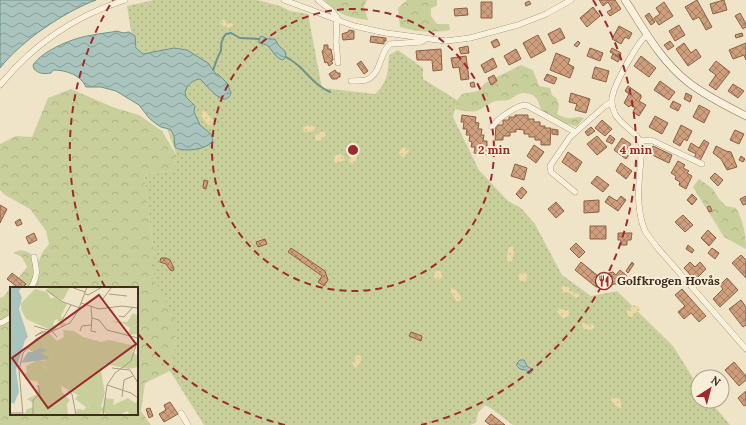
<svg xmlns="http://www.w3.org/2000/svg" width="746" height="425" font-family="Lora,serif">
<defs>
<pattern id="grass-dots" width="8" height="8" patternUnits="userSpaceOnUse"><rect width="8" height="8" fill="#c9cf9b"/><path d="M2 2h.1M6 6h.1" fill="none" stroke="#aeb285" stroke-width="1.8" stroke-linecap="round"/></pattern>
<pattern id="forest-crowns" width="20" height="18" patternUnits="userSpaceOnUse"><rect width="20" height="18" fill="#c9cf9b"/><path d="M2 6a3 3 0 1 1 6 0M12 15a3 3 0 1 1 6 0" fill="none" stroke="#aeb285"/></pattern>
<pattern id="sand-dots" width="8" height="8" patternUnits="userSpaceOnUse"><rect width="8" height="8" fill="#ecd9a5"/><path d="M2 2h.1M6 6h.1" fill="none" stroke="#cbbb8e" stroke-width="1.8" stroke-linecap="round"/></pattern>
<pattern id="water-waves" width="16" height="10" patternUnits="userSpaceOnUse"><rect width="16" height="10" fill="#a9c4bc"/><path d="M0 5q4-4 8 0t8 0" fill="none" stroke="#8ba098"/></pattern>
<pattern id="building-cross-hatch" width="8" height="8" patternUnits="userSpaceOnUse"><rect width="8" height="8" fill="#cf9f7d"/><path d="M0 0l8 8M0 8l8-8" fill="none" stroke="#a98266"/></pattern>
</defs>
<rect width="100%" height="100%" fill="#f0e4c8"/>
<path fill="url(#grass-dots)" d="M 154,0 L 257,0 L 280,6 L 290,11 L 308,14 L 322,88 L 375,94 C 388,82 388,72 389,55 L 398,50 L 423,68 L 423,79 L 457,100 L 453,117 L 479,170 L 508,201 L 521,208 L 535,224 L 562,275 L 591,296 L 617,291 L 673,346 L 698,386 L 698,401 L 710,401 L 730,425 L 513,425 L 492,409 L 485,405 L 478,413 L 476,423 L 470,425 L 204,425 L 170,371 L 176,334 L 154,279 L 154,255 L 144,175 L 173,170 L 177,156 L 131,31 L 127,6 Z"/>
<path fill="url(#forest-crowns)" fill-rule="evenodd" d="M 324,0 L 367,0 L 364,6 L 368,20 C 345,17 341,15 324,0 Z
M 407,0 L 437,0 L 437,6 L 431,8 L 431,16 L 437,24 L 449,24 L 450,30 C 434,33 416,32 400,27 L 398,8 Z
M 521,65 L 533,70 L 539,86 L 550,88 L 552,95 L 557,99 L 559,107 L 557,114 C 561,116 566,119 571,118 C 577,118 577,116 584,118 L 577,126 C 570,126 550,118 545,114 C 536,106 542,95 525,93 C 518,92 514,98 508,100 C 504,101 500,100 496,101 C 489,103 485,107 479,110 C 473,113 462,111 455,109 L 457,100 L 462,94 L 478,91 L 485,83 Z
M 71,89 L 115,108 L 139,115 L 162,131 L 177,156 L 173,170 L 144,175 L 154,255 L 154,279 L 172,313 L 176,334 L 170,371 L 145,383 L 141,411 L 151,425 L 0,425 L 0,298 L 4,296 L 27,267 L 22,257 L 13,253 C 24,246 31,254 39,261 L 42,253 L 49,244 L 46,231 L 30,209 L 5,195 L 0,190 L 0,144 L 16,136 L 32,137 L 48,98 ZM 11,288 L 137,288 L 137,414 L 11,414 Z
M 699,179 L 713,189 L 719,199 L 726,206 L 736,208 C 743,221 746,233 746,249 L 724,237 L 693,187 Z"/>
<path fill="url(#sand-dots)" d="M 224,19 L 227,24 L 230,23 L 233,24 L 233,26 L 227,28 L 222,25 L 220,22 Z
M 203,111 L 206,112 L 213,121 L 211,124 L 209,125 L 203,119 L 201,114 Z
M 310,125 L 315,127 L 315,131 L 304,132 L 303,127 Z
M 322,132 L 325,132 L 326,135 L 321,140 L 317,141 L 315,138 C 315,133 318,133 322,132 Z
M 403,147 L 406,148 L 409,151 L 403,158 L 399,153 L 400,150 Z
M 352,153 L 355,153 L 357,157 L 356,161 L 352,164 L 349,161 L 349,156 Z
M 340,154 L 344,157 L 345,160 L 336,163 L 334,161 C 333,157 336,154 340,154 Z
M 510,246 L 513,247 L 514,252 L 512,261 L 509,263 L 506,258 L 508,253 L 508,249 Z
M433.5 275a4.5 4.5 0 1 1 9 0a4.5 4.5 0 1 1-9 0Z
M518.5 277a4.5 4.5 0 1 1 9 0a4.5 4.5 0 1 1-9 0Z
M 563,286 L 568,287 L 572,292 L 579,294 L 579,297 L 576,298 L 570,293 L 563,292 L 561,289 Z
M 452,288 L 456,290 L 461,297 L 460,301 L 456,301 L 450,290 Z
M 634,305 L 639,306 L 640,310 L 635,313 L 632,317 L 630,317 L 627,314 L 627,311 Z
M 559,308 L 563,310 L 568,310 L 570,314 L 566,318 L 563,318 L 557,312 L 557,309 Z
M 583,323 L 588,325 L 593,324 L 595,327 L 591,330 L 584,329 L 581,326 Z
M 357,355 L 361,356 L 361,360 L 358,367 L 355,368 L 352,363 L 354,361 L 356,361 L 355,357 Z
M 613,397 L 620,399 L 622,407 L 621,408 L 619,408 L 616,406 L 611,400 Z"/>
<path fill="url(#water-waves)" stroke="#6f938a" d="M 0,0 L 96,0 C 64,12 21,41 0,68 Z
M 117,31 L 123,33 L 129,32 L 135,36 L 136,48 L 143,54 L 174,48 L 187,50 L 208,63 L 216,74 L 220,76 L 227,83 L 231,93 C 225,111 206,84 200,79 C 192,80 187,85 185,92 L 186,97 L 195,106 L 194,112 L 200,125 L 211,134 L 213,141 C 205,150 189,151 178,149 L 175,147 L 174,136 L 171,130 L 169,129 L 161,127 L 155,123 L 149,118 L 139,105 L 116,91 L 101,87 L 86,87 C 81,75 66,70 53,70 L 51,73 C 44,74 39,74 34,69 L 33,65 C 43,50 75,37 93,35 C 101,33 109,33 117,31 Z
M 261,36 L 268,39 L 275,39 L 279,46 L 285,51 L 286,57 L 283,60 C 275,58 273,51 268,46 C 266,44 262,44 259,43 L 259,39 Z
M 520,360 L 524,360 L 527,366 L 533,370 L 531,373 L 529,374 L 526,370 L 520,369 L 517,366 L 517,363 Z"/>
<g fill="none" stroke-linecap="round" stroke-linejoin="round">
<path stroke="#6f938a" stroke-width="2" d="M 286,57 C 291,60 297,64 301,68 C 310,77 318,87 330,92
M 213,70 C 216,63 217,57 221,51 C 221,45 221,39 226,34 L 231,33 L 240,38 L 259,39"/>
</g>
<path fill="url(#building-cross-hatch)" stroke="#8d5f41" d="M 599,0 L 615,0 L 621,9 L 610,16 L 607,12 L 612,9 L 608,2 L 603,6 Z
M 697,0 L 712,27 L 706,30 L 699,17 L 693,20 L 685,7 Z
M 724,0 L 727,10 L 713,14 L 710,4 Z
M 529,1 L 531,4 L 526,6 L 525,3 Z
M 481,2 L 492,2 L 492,18 L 481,18 Z
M 664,2 L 673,16 L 659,25 L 654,18 L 660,14 L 656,8 Z
M 593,7 L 600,16 L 587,27 L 580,18 Z
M 467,8 L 468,15 L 455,16 L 454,9 Z
M 649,13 L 655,22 L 651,25 L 645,16 Z
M 740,13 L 746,24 L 746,27 L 743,29 L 735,16 Z
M 679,25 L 685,35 L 675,41 L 669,31 Z
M 619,26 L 632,33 L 629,39 L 625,37 L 621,44 L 612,39 Z
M 560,28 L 565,38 L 553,44 L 548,34 Z
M 349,30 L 354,31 L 354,39 L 343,40 L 342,34 L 348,32 Z
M 742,33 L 743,36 L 736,38 L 735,35 Z
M 538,35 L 546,50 L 531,58 L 523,43 Z
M 371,36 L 386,38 L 386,41 L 384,41 L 384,44 L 370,42 Z
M 497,39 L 500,45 L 494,48 L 491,42 Z
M 578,41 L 580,43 L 577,47 L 574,45 Z
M 670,41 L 674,46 L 668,50 L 664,45 Z
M 684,43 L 691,53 L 696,49 L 701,57 L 688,66 L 676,49 Z
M 746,43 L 746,60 L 744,55 L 733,59 L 729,50 Z
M 324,45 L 328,45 L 328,49 L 331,49 L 333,60 L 331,61 L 333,63 L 329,66 L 327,62 L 325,63 L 322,51 L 324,49 Z
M 468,46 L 469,53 L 461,54 L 459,48 Z
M 590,48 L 603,53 L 600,61 L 587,56 Z
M 612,48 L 621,53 L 620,57 L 610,52 Z
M 441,49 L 442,70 L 433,71 L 432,60 L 417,60 L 416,51 Z
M 516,49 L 521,59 L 509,65 L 504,56 Z
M 556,53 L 570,59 L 568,64 L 574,67 L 570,78 L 550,70 Z
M 613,54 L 620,58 L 618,62 L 611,58 Z
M 466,56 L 469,79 L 461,80 L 459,67 L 453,68 L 451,58 Z
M 641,56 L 656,68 L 649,77 L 634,66 Z
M 493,58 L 497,67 L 485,73 L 481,65 Z
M 361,61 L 368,71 L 364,74 L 357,64 Z
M 716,61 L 730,72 L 716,90 L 709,85 L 716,75 L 709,70 Z
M 595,67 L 609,71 L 606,82 L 592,78 Z
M 335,70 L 337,73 L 340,73 L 340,77 L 338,77 L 337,79 L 332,79 L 329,74 Z
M 547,74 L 557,78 L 554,84 L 544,80 Z
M 494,75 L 497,81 L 491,85 L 488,78 Z
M 660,81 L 675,92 L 669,100 L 654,90 Z
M 474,82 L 475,87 L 471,87 L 470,83 Z
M 733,84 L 744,91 L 738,98 L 728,91 Z
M 628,86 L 641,95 L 641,98 L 639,101 L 646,105 L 639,116 L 633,112 L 635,108 L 631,105 L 629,107 L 624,103 L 629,94 L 625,91 Z
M 571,93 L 590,99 L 586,113 L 575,110 L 577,104 L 569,102 Z
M 686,93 L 692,96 L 690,102 L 684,99 Z
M 673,101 L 681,105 L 678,111 L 670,107 Z
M 699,105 L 710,111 L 704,123 L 693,117 Z
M 462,115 L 476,117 L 475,122 L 479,123 L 478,129 L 482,129 L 481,135 L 484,135 L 483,141 L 487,141 L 487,147 L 490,148 L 489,155 L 474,153 L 475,147 L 471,147 L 472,142 L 469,141 L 470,135 L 466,135 L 467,129 L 463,129 L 464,122 L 461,122 Z
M 515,115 L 528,115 L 528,119 L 534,119 L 534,122 L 540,122 L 540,126 L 545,126 L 545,128 L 551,128 L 550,145 L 541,145 L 541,140 L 535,140 L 535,137 L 529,137 L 529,134 L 524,134 L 524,130 L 516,129 L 516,132 L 510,132 L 510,136 L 503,136 L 503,140 L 495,140 L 496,125 L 503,125 L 503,120 L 509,120 L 509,117 L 515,117 Z
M 655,116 L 668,123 L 662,134 L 649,127 Z
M 602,120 L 612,129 L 605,136 L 595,128 Z
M 681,125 L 692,131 L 687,141 L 684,139 L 680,146 L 673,142 Z
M 591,127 L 595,131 L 588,136 L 585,132 Z
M 552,129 L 558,130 L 558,135 L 552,134 Z
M 735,130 L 744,134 L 739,144 L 730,140 Z
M 610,135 L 615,139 L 612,144 L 606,141 Z
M 597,136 L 607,147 L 597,155 L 587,144 Z
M 622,138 L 631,144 L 628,148 L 632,151 L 626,159 L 614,150 Z
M 704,140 L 709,143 L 700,161 L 694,158 L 696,154 L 688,150 L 691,143 L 699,148 Z
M 534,145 L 544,152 L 536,163 L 527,156 Z
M 653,146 L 672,155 L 669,163 L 650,154 Z
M 716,146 L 726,151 L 731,152 L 737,167 L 727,170 L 721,159 L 713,153 Z
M 568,152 L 582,162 L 576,172 L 562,162 Z
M 741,156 L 745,159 L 743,162 L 739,160 Z
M 678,161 L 685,165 L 683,168 L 689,171 L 687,173 L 692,176 L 686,189 L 679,185 L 680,182 L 675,179 L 676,176 L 671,173 Z
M 621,163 L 632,171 L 626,179 L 616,171 Z
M 515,164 L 527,168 L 524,180 L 511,176 Z
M 715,173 L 723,180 L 718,186 L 710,178 Z
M 597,176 L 609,185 L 603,192 L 591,183 Z
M 204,180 L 208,181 L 206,189 L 203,188 Z
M 522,187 L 527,192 L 521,199 L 516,194 Z
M 692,194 L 697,199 L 692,205 L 687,200 Z
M 609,196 L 617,201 L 621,196 L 626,200 L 618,211 L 605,202 Z
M 746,196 L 746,204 L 743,205 L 740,199 Z
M 599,200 L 599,212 L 584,213 L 584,201 Z
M 556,202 L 564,211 L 556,218 L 548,209 Z
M 0,205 L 7,209 L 0,223 Z
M 710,206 L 712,211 L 709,212 L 707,207 Z
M 683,215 L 693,225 L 685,232 L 675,222 Z
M 20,219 L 22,224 L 17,226 L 15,222 Z
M 590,226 L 606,226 L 606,239 L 590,239 Z
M 708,230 L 716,238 L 709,246 L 701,238 Z
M 34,233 L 37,240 L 29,244 L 26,237 Z
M 618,233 L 632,233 L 631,240 L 627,240 L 627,245 L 621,245 L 621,240 L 618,240 Z
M 265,239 L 267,244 L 258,247 L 256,242 Z
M 576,243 L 585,252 L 579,258 L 570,249 Z
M 688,245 L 694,250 L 692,253 L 686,249 Z
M 291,248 L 325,271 L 328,280 L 324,286 L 318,282 L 322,276 L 288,252 Z
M 712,248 L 719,253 L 715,259 L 708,253 Z
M 741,255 L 746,260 L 746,278 L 732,263 Z
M 161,258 L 166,258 L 170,260 L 174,268 L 173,271 L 170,270 L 166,264 L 160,262 L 160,261 Z
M 581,262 L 598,276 L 613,272 L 616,275 L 620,270 L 627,276 L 621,283 L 596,287 L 575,270 Z
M 632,262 L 634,264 L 628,273 L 626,271 Z
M 690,262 L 695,267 L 700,262 L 706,269 L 695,280 L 684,268 Z
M 12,273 L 26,284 L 22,288 L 19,288 L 7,279 Z
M 727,278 L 738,290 L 720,307 L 713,299 L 723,289 L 720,285 Z
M 682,289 L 706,316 L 699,322 L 691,313 L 684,319 L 678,312 L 685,306 L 675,295 Z
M 741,300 L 746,307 L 746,325 L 743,327 L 729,309 Z
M 411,332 L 422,336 L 421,341 L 409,336 Z
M 734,362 L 746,376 L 746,380 L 739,386 L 725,370 Z
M 746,391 L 746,405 L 744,406 L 738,398 Z
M 170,402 L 178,414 L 164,422 L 159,414 L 166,410 L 164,405 Z
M 150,408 L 153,416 L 149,418 L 146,409 Z
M 491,414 L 505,425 L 490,425 L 485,421 Z"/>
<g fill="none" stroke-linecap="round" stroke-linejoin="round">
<g stroke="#8d765c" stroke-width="6">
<path id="minor" d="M 284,0 L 354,26 L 386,33 L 446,41 L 470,38 L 518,25 L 546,14 L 571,0
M 318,0 L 331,10 L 337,17 L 336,42 L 338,63
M 647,35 C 638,41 616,82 613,94 C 611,100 612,108 615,114 C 622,127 639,132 642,147 C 640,174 634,205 645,231 C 648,236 653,241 656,246 L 746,349
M 351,81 C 356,81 362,81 366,80 C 382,74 379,53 390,44 L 421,42 L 426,39
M 0,85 C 34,44 73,17 125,0
M 492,127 C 497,119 517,105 526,105 L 575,132
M 641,141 L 651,140 L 702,164
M 575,192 L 551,172 L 550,166 L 570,137 L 605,106 L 612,102
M 31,288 C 38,275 37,271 34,257
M 0,323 L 3,322 L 11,317
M 181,413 L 188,425"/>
</g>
<g stroke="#8d765c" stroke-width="8">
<path id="tertiary" d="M 625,0 C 644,29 660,60 688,82 C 704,95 727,106 746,116"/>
</g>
<use href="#minor" stroke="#faf1dc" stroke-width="5.5"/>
<use href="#tertiary" stroke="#faf1dc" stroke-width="7"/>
</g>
<g fill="none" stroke="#9e2a2b" stroke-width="2" stroke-dasharray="7 5">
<circle cx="353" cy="150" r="141"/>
<path d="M285 425A283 283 0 0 1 138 334M105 287A283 283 0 0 1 113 0M593 0A283 283 0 0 1 421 425"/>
</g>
<defs>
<g id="restaurant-ring" transform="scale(0.9)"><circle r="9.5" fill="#f7eed8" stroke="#9e2a2b" stroke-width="1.5"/><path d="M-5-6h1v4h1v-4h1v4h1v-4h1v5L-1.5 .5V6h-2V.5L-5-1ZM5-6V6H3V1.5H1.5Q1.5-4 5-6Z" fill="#9e2a2b"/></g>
</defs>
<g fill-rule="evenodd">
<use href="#restaurant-ring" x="604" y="281"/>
</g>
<g text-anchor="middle" stroke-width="4" stroke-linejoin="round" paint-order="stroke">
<g font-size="12" font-weight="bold" fill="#3d2e20" stroke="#f7eed8" text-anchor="start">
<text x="617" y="285">Golfkrogen Hovås</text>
</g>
</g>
<g transform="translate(10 287)">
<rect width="128" height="128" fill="#f0e4c8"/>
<path d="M 128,29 L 128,47 L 118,48 L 120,41 L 125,38 L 125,31 ZM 53,43 L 64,44 L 73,50 L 91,55 L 99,53 L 125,59 L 122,65 L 128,69 L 128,80 L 119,82 L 95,77 L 91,84 L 95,106 L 91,120 L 97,121 L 101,128 L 79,122 L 77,113 L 53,100 L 34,79 L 36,74 L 17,61 L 27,52 L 39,46 L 47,54 L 54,50 Z" fill="#c9cf9b"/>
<path d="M 25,2 L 37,5 L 41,12 L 44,10 L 57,17 L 51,29 L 54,36 L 57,36 L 51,40 L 47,32 L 45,33 L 43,37 L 47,42 L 43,44 L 16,32 L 11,22 L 11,16 ZM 123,26 L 128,29 L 125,31 L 126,37 L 120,41 L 114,37 L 99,34 L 117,35 ZM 28,73 L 36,74 L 34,80 L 51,95 L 52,105 L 60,113 L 57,117 L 58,128 L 14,128 L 17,122 L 24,120 L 23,116 L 17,112 L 27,107 L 28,100 L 25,100 L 29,98 L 27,94 L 16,93 L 14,89 L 17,84 L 16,79 ZM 69,107 L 77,113 L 79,122 L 85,119 L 92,128 L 66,128 L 67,122 L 74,123 L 76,120 L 65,112 ZM 94,111 L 104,112 L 103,118 L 118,111 L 125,116 L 128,113 L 128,128 L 120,128 L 117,124 L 110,128 L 101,128 L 97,121 L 93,121 Z" fill="#c9cf9b"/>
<path d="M 38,0 L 60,0 L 53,13 L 41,8 L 37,3 Z" fill="#c9cf9b"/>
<path d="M 0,0 L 12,0 L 9,4 L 12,11 L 9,22 L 18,50 L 15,53 L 6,83 L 9,105 L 4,117 L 0,115 ZM 30,61 L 37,63 L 31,66 L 39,70 L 38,72 L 11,76 L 18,65 L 23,65 Z" fill="#a9c4bc"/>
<path fill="none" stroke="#a89b85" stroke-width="1" d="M 61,0 L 75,5M 36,3 L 53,15 L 70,21M 75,7 L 78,8 L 92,0M 99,7 L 117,9M 92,13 L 102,0M 71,16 L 89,22 L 112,19 L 128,21M 81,20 L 82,31 L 89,33 L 97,43 L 128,51M 109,29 L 114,30 L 123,20M 82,31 L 81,44 L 86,45M 52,33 L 61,18M 24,39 L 42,44 L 47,50M 33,44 L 25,49 L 36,44M 70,44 L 72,39 L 81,38M 102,81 L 120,83 L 128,96M 97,98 L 121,106 L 128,111M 58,104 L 62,107 L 66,128M 112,110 L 114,93 L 123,89M 0,126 L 13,126M 13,128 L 9,83 L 13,66 L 26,52 L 60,36 L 68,24 L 77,0M 23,128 L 23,113 L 30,107 L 28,98M 93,128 L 97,98 L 105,86 L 121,74 L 128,52"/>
<path fill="#9e2a2b" fill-opacity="0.15" stroke="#9e2a2b" stroke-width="2" d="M 89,8 L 126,57 L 38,121 L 2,71 Z"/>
<rect width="128" height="128" fill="none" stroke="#3d2e20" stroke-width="2"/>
</g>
<circle cx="353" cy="150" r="6" fill="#9e2a2b" stroke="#f7eed8" stroke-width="2"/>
<g font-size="12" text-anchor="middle" font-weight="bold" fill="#9e2a2b" stroke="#f7eed8" stroke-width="4" stroke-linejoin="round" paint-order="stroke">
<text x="494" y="154">2 min</text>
<text x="636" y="154">4 min</text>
</g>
<g transform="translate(710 389) rotate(36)"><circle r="19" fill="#f7eed8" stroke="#ada18e"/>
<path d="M0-3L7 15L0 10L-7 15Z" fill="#9e2a2b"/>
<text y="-6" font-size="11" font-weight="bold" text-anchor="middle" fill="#3d2e20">N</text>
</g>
</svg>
